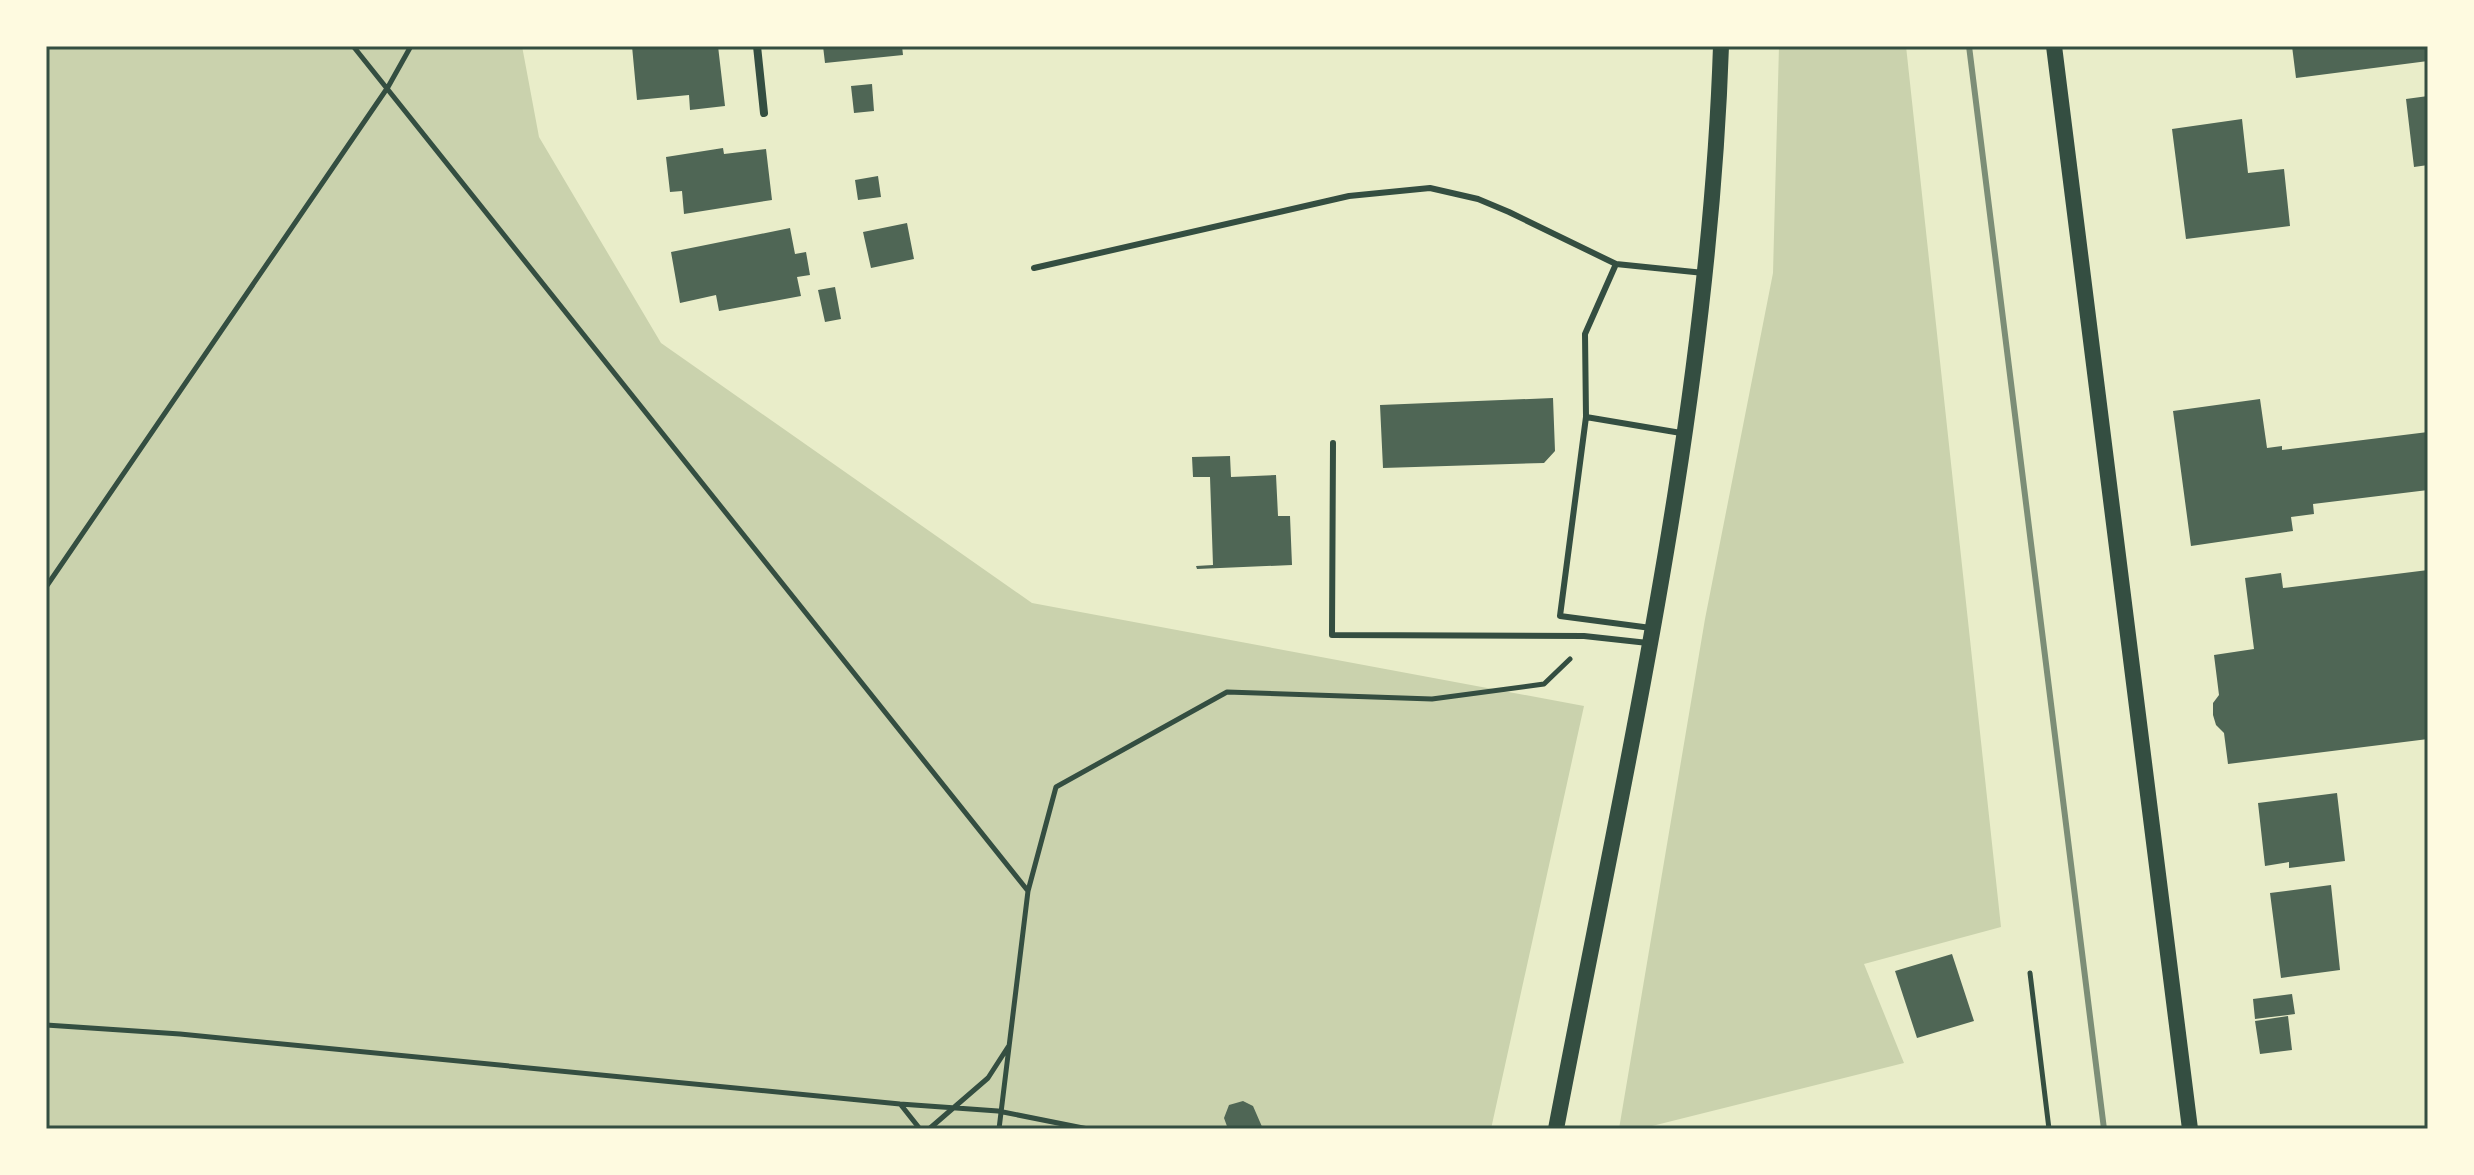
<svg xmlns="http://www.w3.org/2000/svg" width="2474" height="1175" font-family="Helvetica,sans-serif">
<rect width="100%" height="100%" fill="#e9edc9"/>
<path fill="#cad2ad" d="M 46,46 L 522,46 L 539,137 L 661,343 L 1032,603 L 1584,706 L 1491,1129 L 46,1129 Z
M 1779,46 L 1906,46 L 2001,927 L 1864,964 L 1904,1063 L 1640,1129 L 1619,1129 L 1705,619 L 1773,273 Z"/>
<path fill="#4f6655" d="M 632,46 L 718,46 L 725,106 L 690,110 L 689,95 L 637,100 Z
M 823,46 L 902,46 L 903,55 L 825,63 Z
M 2292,46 L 2428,46 L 2428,61 L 2296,78 Z
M 872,84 L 874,111 L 854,113 L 851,86 Z
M 2428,96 L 2428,165 L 2414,167 L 2406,99 Z
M 2242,119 L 2248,173 L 2284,169 L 2290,226 L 2186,239 L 2172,129 Z
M 723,148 L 724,154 L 766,149 L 772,200 L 684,214 L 682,191 L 670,192 L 666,157 Z
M 878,176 L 881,197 L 858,200 L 855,180 Z
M 907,223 L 914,259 L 871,268 L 863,232 Z
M 790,228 L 795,254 L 806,252 L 810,275 L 797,277 L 801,296 L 719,311 L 716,295 L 680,303 L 671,252 Z
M 835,287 L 841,319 L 825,322 L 818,290 Z
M 1553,398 L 1555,451 L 1544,463 L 1383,468 L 1380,405 Z
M 2260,399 L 2267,448 L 2282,446 L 2282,450 L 2428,432 L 2428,490 L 2313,504 L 2314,514 L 2291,517 L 2293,531 L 2191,546 L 2173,411 Z
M 1230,456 L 1231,477 L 1276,475 L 1278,516 L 1290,516 L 1292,565 L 1197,569 L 1196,566 L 1213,565 L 1210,477 L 1193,477 L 1192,457 Z
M 2428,570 L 2428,739 L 2228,764 L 2224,733 L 2216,725 L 2213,715 L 2213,703 L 2219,695 L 2214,655 L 2254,649 L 2245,578 L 2281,573 L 2283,588 Z
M 2337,793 L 2345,861 L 2289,868 L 2289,862 L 2265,866 L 2258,803 Z
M 2331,885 L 2340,970 L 2281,978 L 2270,893 Z
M 1952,954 L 1974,1021 L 1917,1038 L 1895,971 Z
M 2292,994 L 2295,1014 L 2255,1019 L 2253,999 Z
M 2288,1016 L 2292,1050 L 2260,1054 L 2255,1021 Z
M 1243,1101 L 1253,1106 L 1263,1129 L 1228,1129 L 1224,1118 L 1229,1105 Z"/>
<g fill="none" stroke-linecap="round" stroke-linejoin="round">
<path stroke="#344e41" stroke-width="5" d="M 353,46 L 1028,891
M 46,587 L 388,87 L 411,46
M 2030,973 L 2049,1129
M 46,1025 L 180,1034 L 900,1104 L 998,1111 L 1088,1129
M 901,1105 L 920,1129
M 929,1129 L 988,1078 L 1008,1047
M 999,1129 L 1028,891 L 1056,787 L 1227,692 L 1432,699 L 1544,684 L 1570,659"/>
<path stroke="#344e41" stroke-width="6" d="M 1616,264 L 1585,334 L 1586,417 L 1560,616 L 1651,628
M 1034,268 L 1349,196 L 1430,188 L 1478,199 L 1509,212 L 1616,264 L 1704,273
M 1586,417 L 1681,433
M 1333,443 L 1332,635 L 1584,636 L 1648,643"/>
<path stroke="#344e41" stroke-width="8" d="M 757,46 L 764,113"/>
<path stroke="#344e41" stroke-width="16" d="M 2054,46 L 2190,1129
M 1556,1129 C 1624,771 1709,411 1721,46"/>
<path stroke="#7c8e77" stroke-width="6" d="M 1969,46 L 2104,1129"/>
</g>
<rect width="2474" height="1175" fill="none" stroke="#fefae0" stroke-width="96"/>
<rect x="48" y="48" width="2378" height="1079" fill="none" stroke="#344e41" stroke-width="3"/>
</svg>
